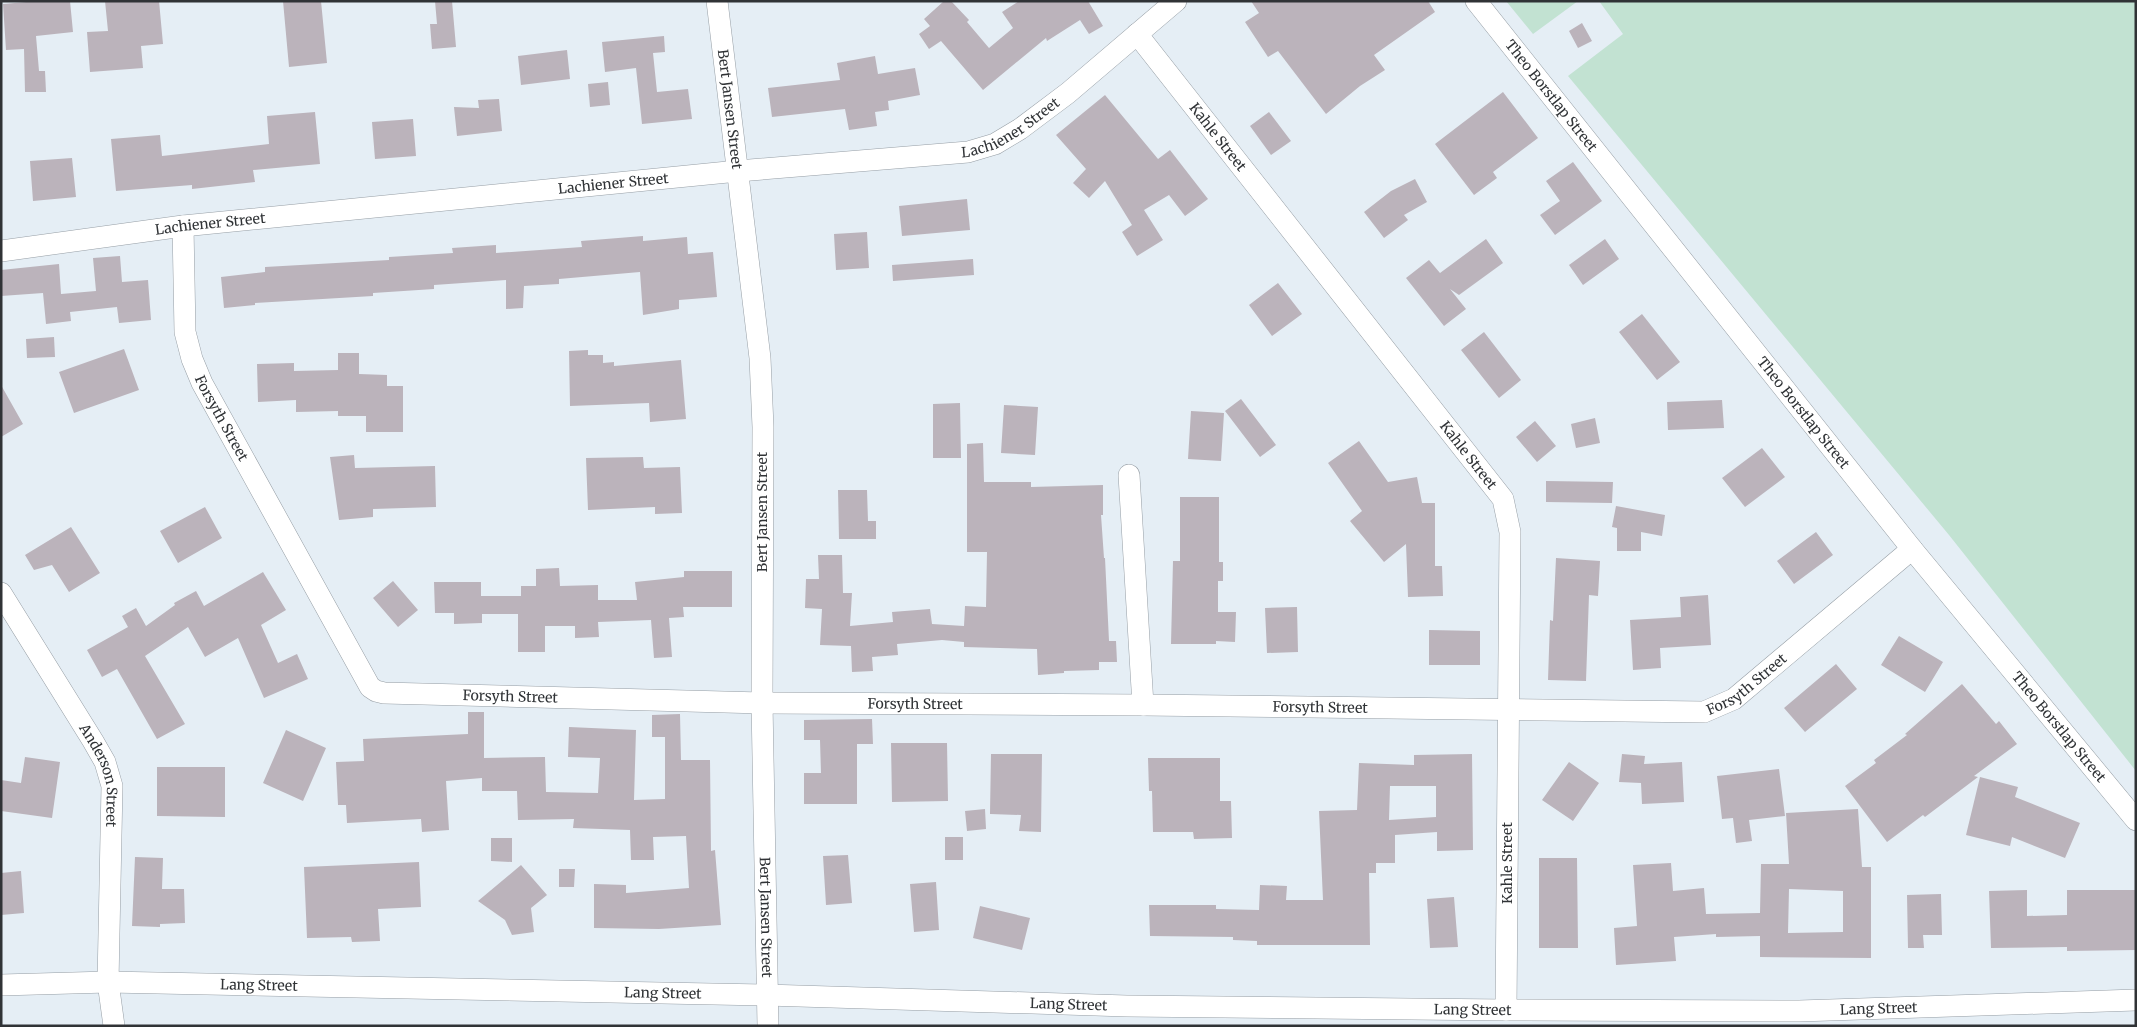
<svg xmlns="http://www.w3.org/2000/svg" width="2137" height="1027" font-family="Merriweather,serif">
<rect width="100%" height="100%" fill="#e5eef5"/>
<path fill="#c2e2d2" d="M 1506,1 L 1578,1 L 1533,34 Z
M 1599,1 L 2136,1 L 2136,771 L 1949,535 L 1568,76 L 1623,34 Z"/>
<path fill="#bbb3bb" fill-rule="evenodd" d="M 38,1 L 70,1 L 73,32 L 36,36 L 39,71 L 45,71 L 46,92 L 25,92 L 24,49 L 6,50 L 3,4 Z
M 105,1 L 159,1 L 163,44 L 141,46 L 143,68 L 90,72 L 87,32 L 108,31 Z
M 283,1 L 321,1 L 327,63 L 289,67 Z
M 435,1 L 452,1 L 456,47 L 432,49 L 430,24 L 437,24 Z
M 944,1 L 951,1 L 969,20 L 967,22 L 989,48 L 1013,28 L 1002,12 L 1019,1 L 1088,1 L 1103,26 L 1089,34 L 1080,20 L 1047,41 L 1046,38 L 983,90 L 941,41 L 929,49 L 919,34 L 930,26 L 924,19 Z
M 1251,1 L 1428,1 L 1435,12 L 1374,55 L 1385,70 L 1360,86 L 1326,114 L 1278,51 L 1268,57 L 1245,22 L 1259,13 Z
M 1582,23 L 1592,41 L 1578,48 L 1569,31 Z
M 664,36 L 665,52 L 653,53 L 657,92 L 688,89 L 692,119 L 642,124 L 636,68 L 605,72 L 602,42 Z
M 567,50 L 570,79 L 521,85 L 518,56 Z
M 875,56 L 878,74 L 915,68 L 920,95 L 888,101 L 889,110 L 875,112 L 877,126 L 849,130 L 845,109 L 772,117 L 768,88 L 840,80 L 837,63 Z
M 608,82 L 610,105 L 590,107 L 588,84 Z
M 1503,92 L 1538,138 L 1493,172 L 1497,178 L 1474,195 L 1435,144 Z
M 1105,95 L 1158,159 L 1170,150 L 1208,199 L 1185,216 L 1169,195 L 1144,210 L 1163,240 L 1137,256 L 1122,232 L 1132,225 L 1105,181 L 1089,198 L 1073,183 L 1086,169 L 1056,135 Z
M 499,99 L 502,131 L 457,136 L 454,107 L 479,108 L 478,100 Z
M 315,112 L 320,164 L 253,170 L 255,182 L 192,189 L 192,185 L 116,191 L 111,139 L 160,135 L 162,156 L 269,144 L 267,116 Z
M 1269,112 L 1291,141 L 1271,155 L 1250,126 Z
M 413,119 L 416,156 L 375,159 L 372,122 Z
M 72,158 L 76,197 L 33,201 L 30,161 Z
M 1573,162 L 1602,201 L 1555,235 L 1540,215 L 1560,201 L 1546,181 Z
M 1415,179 L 1427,202 L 1404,215 L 1408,220 L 1384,238 L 1364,212 L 1391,191 Z
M 967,199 L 970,230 L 902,236 L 899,206 Z
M 867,232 L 869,268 L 836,270 L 834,234 Z
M 643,236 L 643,241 L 687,237 L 688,254 L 713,252 L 717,297 L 679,300 L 679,309 L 643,315 L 640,272 L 559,279 L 559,284 L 524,286 L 523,308 L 506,309 L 506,280 L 434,285 L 434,289 L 373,293 L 373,296 L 255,303 L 255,305 L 224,308 L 221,277 L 265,272 L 265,267 L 389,260 L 389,257 L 453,253 L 452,248 L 496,245 L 496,253 L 582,247 L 581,241 Z
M 1486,239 L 1503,263 L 1459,295 L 1450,289 L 1466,309 L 1444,326 L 1406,278 L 1429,260 L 1440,273 Z
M 1605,239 L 1619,259 L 1583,285 L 1569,265 Z
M 120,256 L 122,282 L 148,280 L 151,320 L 119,323 L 117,307 L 70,312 L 71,321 L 46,324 L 43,293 L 1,296 L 1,270 L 59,264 L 61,294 L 96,291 L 93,258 Z
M 973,259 L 974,275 L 893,281 L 892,265 Z
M 1278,283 L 1302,314 L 1272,336 L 1249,305 Z
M 1642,314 L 1680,362 L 1657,380 L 1619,332 Z
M 1484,332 L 1521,380 L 1499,398 L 1461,350 Z
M 54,337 L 55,357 L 27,358 L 26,339 Z
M 124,349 L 139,390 L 74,413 L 59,372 Z
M 588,350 L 588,355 L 603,355 L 603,363 L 614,362 L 614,366 L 681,360 L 686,419 L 650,422 L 649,403 L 570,406 L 569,351 Z
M 338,353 L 359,353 L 359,374 L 387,375 L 387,386 L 403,386 L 403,432 L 366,432 L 366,416 L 338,416 L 338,411 L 296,412 L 296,400 L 258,402 L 257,364 L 294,363 L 294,371 L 338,370 Z
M 1,385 L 23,424 L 1,437 Z
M 1241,399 L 1276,445 L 1260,457 L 1225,411 Z
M 1722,400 L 1724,428 L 1668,430 L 1667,402 Z
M 960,403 L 961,458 L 933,458 L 933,404 Z
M 1004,405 L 1038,407 L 1035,455 L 1001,453 Z
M 1191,411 L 1224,413 L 1221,461 L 1188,459 Z
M 1595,418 L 1600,443 L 1576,448 L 1571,424 Z
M 1535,421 L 1556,446 L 1537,462 L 1516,437 Z
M 1359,441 L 1388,482 L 1417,477 L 1422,503 L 1435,503 L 1435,566 L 1442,566 L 1443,596 L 1408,597 L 1406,544 L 1384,562 L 1350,521 L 1362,511 L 1328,463 Z
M 983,443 L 984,482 L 1031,482 L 1031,487 L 1103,485 L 1103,515 L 1101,515 L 1104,558 L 1105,558 L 1109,641 L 1116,641 L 1117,662 L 1099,662 L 1099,670 L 1064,671 L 1064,673 L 1038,675 L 1037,649 L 964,647 L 964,642 L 942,640 L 897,644 L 898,655 L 872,657 L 873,671 L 852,672 L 851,646 L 820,645 L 822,609 L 805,608 L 806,579 L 819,579 L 818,555 L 842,555 L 843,593 L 852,593 L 850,626 L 893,622 L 892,612 L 930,609 L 932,624 L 964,626 L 965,606 L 986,607 L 987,552 L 967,552 L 967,444 Z
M 1762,448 L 1785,477 L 1745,507 L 1722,478 Z
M 354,455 L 355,468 L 435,466 L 436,507 L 373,509 L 373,517 L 339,520 L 330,457 Z
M 643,457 L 644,468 L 680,467 L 682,513 L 655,514 L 655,507 L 588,510 L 586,458 Z
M 1546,481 L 1613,482 L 1612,503 L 1546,502 Z
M 838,490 L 867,490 L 868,521 L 876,521 L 876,539 L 839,539 Z
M 1180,497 L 1219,497 L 1219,562 L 1223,562 L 1223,581 L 1218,581 L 1218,612 L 1236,612 L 1235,642 L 1216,641 L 1216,644 L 1171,644 L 1173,561 L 1180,561 Z
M 1616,506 L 1665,515 L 1662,536 L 1641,532 L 1641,551 L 1617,551 L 1617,528 L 1612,527 Z
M 205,507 L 222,538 L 178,563 L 160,531 Z
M 71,527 L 100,573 L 69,592 L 52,565 L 34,570 L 25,555 Z
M 1816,532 L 1833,555 L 1794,584 L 1777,561 Z
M 1556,558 L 1600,561 L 1598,596 L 1589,595 L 1586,681 L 1548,680 L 1550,620 L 1553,621 Z
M 559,568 L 560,586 L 598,585 L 598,600 L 637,600 L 635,582 L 684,577 L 684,571 L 732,571 L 732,607 L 683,607 L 684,617 L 669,618 L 672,657 L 654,658 L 651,620 L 598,622 L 599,637 L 575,638 L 575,626 L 545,626 L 545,652 L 518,652 L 518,614 L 482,614 L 482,623 L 454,624 L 454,613 L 435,613 L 434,582 L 481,582 L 481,596 L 521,596 L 521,586 L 536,586 L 536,569 Z
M 263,572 L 286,610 L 261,625 L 278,663 L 297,654 L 308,679 L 264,698 L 238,638 L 205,657 L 188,627 L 145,656 L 185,724 L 157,739 L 117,669 L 102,677 L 87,650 L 128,627 L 122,616 L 136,608 L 146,626 L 175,605 L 174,603 L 196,591 L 204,606 Z
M 393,581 L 418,610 L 398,627 L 373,598 Z
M 1708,595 L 1711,645 L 1660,648 L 1661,668 L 1633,670 L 1630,620 L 1681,617 L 1680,597 Z
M 1297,607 L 1298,652 L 1267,653 L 1265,608 Z
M 1429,630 L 1480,631 L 1480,665 L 1429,665 Z
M 1899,636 L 1943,662 L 1925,692 L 1881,665 Z
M 1836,664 L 1857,689 L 1805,732 L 1784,708 Z
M 1962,684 L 1996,724 L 1999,721 L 2017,744 L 1974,776 L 1978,777 L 1925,817 L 1923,815 L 1887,842 L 1845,786 L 1876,763 L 1874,760 L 1907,735 L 1905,734 Z
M 468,712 L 484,712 L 484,758 L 545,757 L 546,792 L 598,793 L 600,758 L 568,757 L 569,727 L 636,730 L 634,800 L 665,799 L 665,737 L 652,737 L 652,715 L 680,714 L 681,760 L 710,760 L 711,851 L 715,850 L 721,925 L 659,929 L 594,928 L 594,884 L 626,885 L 626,893 L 689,888 L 686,836 L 653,837 L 654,860 L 631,860 L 630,830 L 573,828 L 574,819 L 518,820 L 517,791 L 482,791 L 482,778 L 446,781 L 449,830 L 422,832 L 421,819 L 347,823 L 346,805 L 338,805 L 336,762 L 364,761 L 363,739 L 468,734 Z
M 872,719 L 873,744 L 857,744 L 857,804 L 804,804 L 804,773 L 821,773 L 820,740 L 804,740 L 804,720 Z
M 286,730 L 326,748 L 303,801 L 263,783 Z
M 891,743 L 947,743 L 948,801 L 892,802 Z
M 991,754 L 1042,754 L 1041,832 L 1019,831 L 1021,815 L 990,814 Z
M 1472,754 L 1473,850 L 1437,851 L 1437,832 L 1395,835 L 1395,863 L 1376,863 L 1376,873 L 1369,873 L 1370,945 L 1257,945 L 1257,941 L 1233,940 L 1233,937 L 1150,936 L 1149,905 L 1216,905 L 1216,909 L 1259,910 L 1260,885 L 1287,886 L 1286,900 L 1323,900 L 1319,811 L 1357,810 L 1359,763 L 1414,765 L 1414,755 ZM 1390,786 L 1436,786 L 1436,817 L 1389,820 Z
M 1622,754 L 1645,756 L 1644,764 L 1682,762 L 1684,802 L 1642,804 L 1641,783 L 1619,782 Z
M 25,757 L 60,762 L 52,818 L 1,811 L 1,780 L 21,783 Z
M 1148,758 L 1220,758 L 1220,801 L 1231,801 L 1232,838 L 1194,839 L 1193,832 L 1153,832 L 1152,791 L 1149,791 Z
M 1569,762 L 1599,783 L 1573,821 L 1542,800 Z
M 157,767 L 225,767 L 225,817 L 157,816 Z
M 1779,769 L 1785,816 L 1749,820 L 1752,841 L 1736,843 L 1733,818 L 1722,819 L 1717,776 Z
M 1980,777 L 2018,787 L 2015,797 L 2080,823 L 2065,858 L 2012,837 L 2010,846 L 1966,835 Z
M 985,809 L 986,829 L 967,831 L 965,811 Z
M 1858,809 L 1862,867 L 1871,867 L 1871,958 L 1760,957 L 1760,936 L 1716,937 L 1716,934 L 1674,937 L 1676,961 L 1616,965 L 1614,928 L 1637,926 L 1633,865 L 1671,863 L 1673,891 L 1704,888 L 1706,914 L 1760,913 L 1761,864 L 1789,864 L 1786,813 ZM 1789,889 L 1843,891 L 1843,932 L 1788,933 Z
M 945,837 L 963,837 L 963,860 L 945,860 Z
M 491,838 L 512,838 L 512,862 L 491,861 Z
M 848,855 L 852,903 L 826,905 L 823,856 Z
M 135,857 L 163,858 L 162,889 L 184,889 L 185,923 L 160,924 L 160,927 L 132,926 Z
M 1539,858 L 1577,858 L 1578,948 L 1539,948 Z
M 419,862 L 421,907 L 378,909 L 380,941 L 352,942 L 351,937 L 307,938 L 304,867 Z
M 521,865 L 547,895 L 531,908 L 534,932 L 512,935 L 505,920 L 478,901 Z
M 559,869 L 575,869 L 574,887 L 559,887 Z
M 21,871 L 24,913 L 1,915 L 1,873 Z
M 936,882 L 939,930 L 914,932 L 910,884 Z
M 2027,890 L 2027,916 L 2067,915 L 2067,890 L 2136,890 L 2136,950 L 2067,951 L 2067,947 L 1991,948 L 1989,891 Z
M 1941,894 L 1942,935 L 1923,935 L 1924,948 L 1908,948 L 1907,895 Z
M 1454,897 L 1458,947 L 1430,948 L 1427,899 Z
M 980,906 L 1030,918 L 1022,950 L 973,938 Z"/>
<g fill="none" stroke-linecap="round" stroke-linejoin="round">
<g stroke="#969ea5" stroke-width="22">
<g id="minor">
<path id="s1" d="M 717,1 L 760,358 L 763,427 L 762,703 L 768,1026"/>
<path id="s2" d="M 1476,1 L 1912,549 L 2136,820"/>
<path id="s3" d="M 1137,34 L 1503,499 L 1510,532 L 1506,1010"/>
<path id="s4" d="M 183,226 L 185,332 L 192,359 L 202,383 L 370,687 L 376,691 L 384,693 L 762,703 L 1143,705 L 1704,712 L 1734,699 L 1912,549"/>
<path id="s5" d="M 1,251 L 183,226 L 738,171 L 968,152 L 995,144 L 1020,129 L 1068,93 L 1176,1"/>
<path d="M 1129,475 L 1143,705"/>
<path id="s6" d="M 1,593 L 93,741 L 105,762 L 112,786 L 108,982 L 114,1026"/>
<path id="s7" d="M 1,985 L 108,982 L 766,995 L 1127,1006 L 1506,1010 L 1799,1011 L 2136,1000"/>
</g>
</g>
<use href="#minor" stroke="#fff" stroke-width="21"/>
</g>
<g text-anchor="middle" stroke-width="4.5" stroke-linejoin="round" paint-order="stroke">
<g font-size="14" fill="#303336" stroke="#fff">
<text dy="5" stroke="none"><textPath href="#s2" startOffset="121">Theo Borstlap Street</textPath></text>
<text dy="5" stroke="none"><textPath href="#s1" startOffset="109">Bert Jansen Street</textPath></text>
<text dy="5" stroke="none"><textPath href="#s5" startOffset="1021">Lachiener Street</textPath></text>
<text dy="5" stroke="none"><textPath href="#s3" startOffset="131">Kahle Street</textPath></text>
<text dy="5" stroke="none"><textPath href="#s5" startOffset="616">Lachiener Street</textPath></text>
<text dy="5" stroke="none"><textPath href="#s5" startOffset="211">Lachiener Street</textPath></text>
<text dy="5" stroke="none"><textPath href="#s2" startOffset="526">Theo Borstlap Street</textPath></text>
<text dy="5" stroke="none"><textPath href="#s4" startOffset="200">Forsyth Street</textPath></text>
<text dy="5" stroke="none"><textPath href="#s3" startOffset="536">Kahle Street</textPath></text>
<text transform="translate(762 512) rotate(-90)" y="5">Bert Jansen Street</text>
<text dy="5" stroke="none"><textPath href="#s4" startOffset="1894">Forsyth Street</textPath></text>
<text dy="5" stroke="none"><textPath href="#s4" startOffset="649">Forsyth Street</textPath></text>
<text dy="5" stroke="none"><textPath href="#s4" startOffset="1054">Forsyth Street</textPath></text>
<text dy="5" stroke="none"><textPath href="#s4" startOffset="1459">Forsyth Street</textPath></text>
<text dy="5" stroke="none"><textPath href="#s2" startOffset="931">Theo Borstlap Street</textPath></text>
<text dy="5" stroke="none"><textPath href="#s6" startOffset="210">Anderson Street</textPath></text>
<text transform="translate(1507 863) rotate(-90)" y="5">Kahle Street</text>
<text dy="5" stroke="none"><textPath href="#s1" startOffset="919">Bert Jansen Street</textPath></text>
<text dy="5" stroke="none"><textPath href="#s7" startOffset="258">Lang Street</textPath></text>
<text dy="5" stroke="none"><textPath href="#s7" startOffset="662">Lang Street</textPath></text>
<text dy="5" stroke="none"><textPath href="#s7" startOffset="1068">Lang Street</textPath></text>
<text dy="5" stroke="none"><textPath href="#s7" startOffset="1878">Lang Street</textPath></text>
<text dy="5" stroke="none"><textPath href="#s7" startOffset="1472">Lang Street</textPath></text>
</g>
</g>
<rect width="2137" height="1027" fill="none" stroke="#303336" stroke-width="5"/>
</svg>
